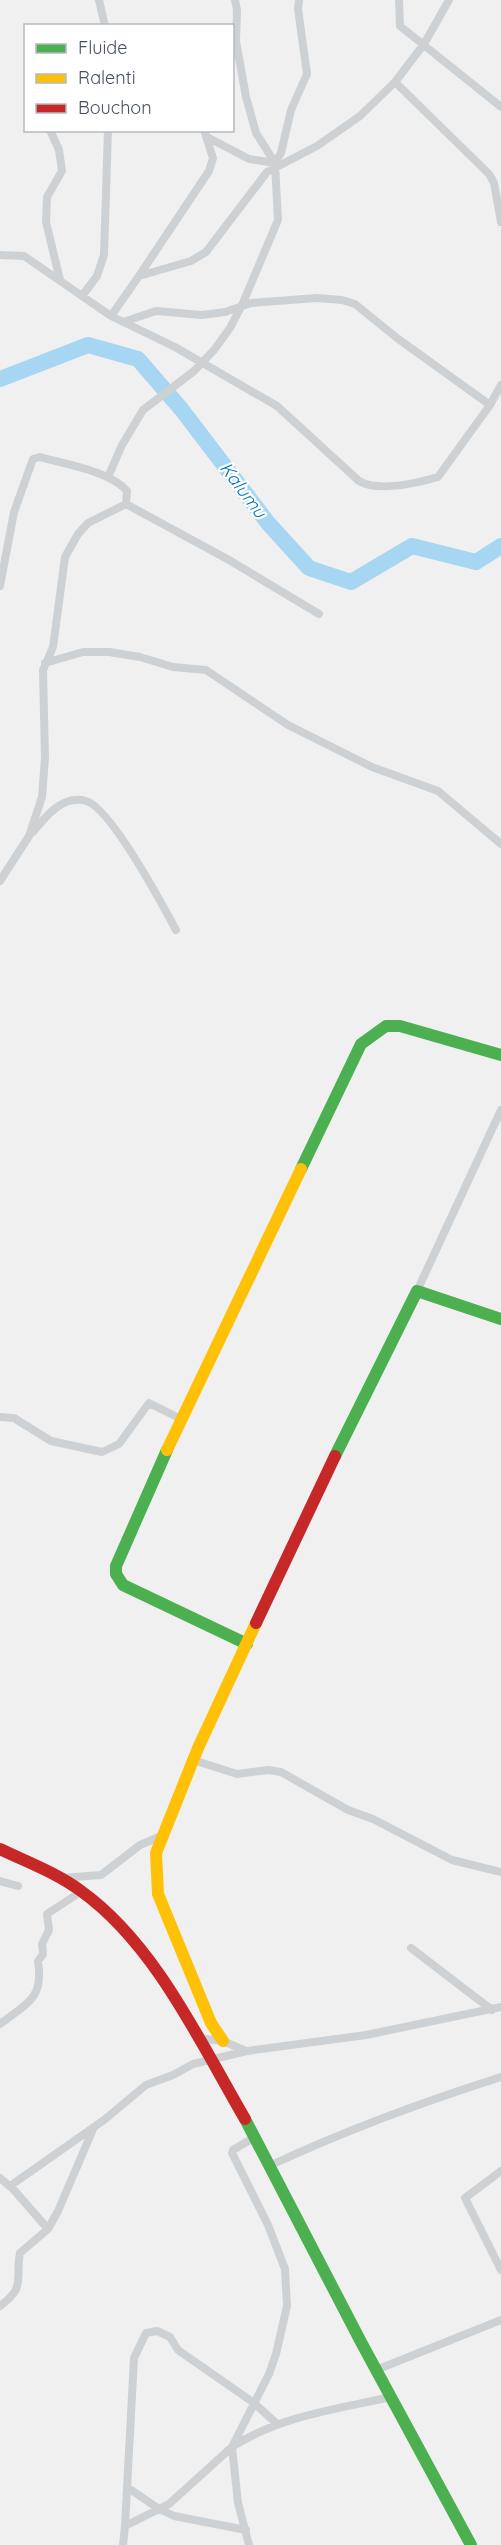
<svg xmlns="http://www.w3.org/2000/svg" width="501" height="2545" font-family="Quicksand,sans-serif">
<rect width="100%" height="100%" fill="#f1f0f0"/>
<g fill="none" stroke-linecap="round" stroke-linejoin="round">
<path stroke="#a6d6f1" stroke-width="16" d="M 0,379 L 88,345 L 138,359 L 182,410 L 268,523 L 309,568 L 351,582 L 412,546 L 476,562 L 501,546"/>
<path stroke="#ced1d4" stroke-width="8" d="M 99,0 L 105,26
M 399,0 L 400,26 L 501,107
M 395,82 L 489,174 L 494,183 L 501,222
M 50,130 L 59,150 L 62,171 L 47,197 L 46,222 L 60,280
M 207,137 L 249,159 L 275,163 L 281,153 L 291,110 L 307,74 L 298,9 L 299,0
M 0,255 L 24,256 L 111,316 L 175,347 L 277,406 L 359,481 C 378,492 417,483 438,477 L 490,405 L 501,385
M 139,276 L 209,171 L 213,158 L 204,130
M 82,296 L 97,276 L 104,255 L 108,130
M 111,316 L 139,276 L 191,261 L 206,252 L 267,172 L 317,146 L 360,116 L 395,82 L 424,44 L 449,0
M 123,322 L 156,311 L 202,315 L 225,312 L 251,303 L 317,298 L 342,300 L 355,304 L 397,338 L 490,405
M 108,477 L 122,445 L 143,410 L 194,371 L 214,350 L 230,328 L 242,305 L 278,220 L 275,163 L 256,133 L 246,97 L 236,41 L 237,10 L 235,0
M 126,504 L 229,560 L 319,614
M 0,586 L 14,512 L 33,459 L 40,457 C 64,464 111,471 127,491 L 126,504 L 88,523 L 78,534 L 65,557 L 53,647 L 43,670 L 45,758 L 42,797 L 29,836 L 0,881
M 45,663 L 83,652 L 109,652 L 140,657 L 173,667 L 206,670 L 288,725 L 372,767 L 438,791 L 501,844
M 33,832 C 45,817 63,794 86,801 C 111,808 162,904 176,930
M 417,1291 L 501,1110
M 0,1417 L 14,1418 L 51,1441 L 102,1452 L 119,1444 L 149,1403 L 181,1419
M 193,1760 L 237,1774 L 268,1770 L 281,1772 L 348,1810 L 373,1819 L 452,1860 L 501,1872
M 61,1878 L 101,1875 L 140,1845 L 161,1836
M 0,1881 L 18,1886
M 411,1948 L 492,2010
M 0,2024 C 27,2003 44,1999 38,1961 L 43,1954 L 42,1944 L 49,1930 L 47,1914 L 82,1891
M 197,2038 L 223,2041 L 246,2051
M 269,2166 C 344,2131 422,2102 501,2077
M 501,2171 L 465,2198 L 501,2270
M 0,2178 L 14,2190 L 48,2229
M 10,2186 L 104,2120 L 146,2085 L 173,2075 L 193,2064 L 247,2051 L 366,2035 L 501,2007
M 0,2306 C 26,2287 15,2281 20,2253 L 48,2229 L 58,2211 L 94,2127
M 376,2370 L 501,2320
M 127,2487 L 159,2509 L 174,2516 L 246,2530
M 125,2526 L 134,2358 L 146,2333 L 157,2331 L 170,2337 L 178,2350 L 254,2403 L 277,2424
M 123,2545 L 125,2526 L 169,2504 L 232,2447 L 269,2374 L 276,2354 L 287,2306 L 285,2269 L 268,2225 L 232,2153 L 233,2150 L 255,2137
M 249,2545 L 238,2503 L 232,2447 C 280,2416 337,2409 391,2397"/>
<path stroke="#4caf50" stroke-width="12" d="M 301,1169 L 361,1044 L 386,1026 L 400,1026 L 501,1055
M 167,1450 L 116,1566 L 116,1574 L 123,1585 L 247,1644
M 335,1456 L 417,1291 L 501,1319
M 245,2119 L 361,2342 L 471,2545"/>
<path stroke="#ffc107" stroke-width="12" d="M 167,1450 L 301,1169
M 223,2041 L 211,2023 L 158,1894 L 156,1853 L 198,1748 L 256,1623"/>
<path stroke="#c62828" stroke-width="12" d="M 256,1623 L 335,1456
M 0,1849 C 27,1862 57,1873 81,1891 C 155,1944 200,2042 245,2119"/>
</g>
<g text-anchor="middle" stroke-width="4.5" stroke-linejoin="round" paint-order="stroke">
<g font-size="18" font-style="italic" fill="#0474b3" stroke="#fff">
<text transform="translate(243 490) rotate(53)" y="6">Kalumu</text>
</g>
</g>
<rect x="24" y="24" width="210" height="108" fill="#ffffff" stroke="#b5b9bf" stroke-width="1.5"/>
<rect x="36" y="44" width="30" height="9" fill="#4caf50" stroke="#b5b9bf" stroke-width="1.5"/>
<text x="78" y="54" font-size="18" fill="#464f5e">Fluide</text>
<rect x="36" y="74" width="30" height="9" fill="#ffc107" stroke="#b5b9bf" stroke-width="1.5"/>
<text x="78" y="84" font-size="18" fill="#464f5e">Ralenti</text>
<rect x="36" y="104" width="30" height="9" fill="#c62828" stroke="#b5b9bf" stroke-width="1.5"/>
<text x="78" y="114" font-size="18" fill="#464f5e">Bouchon</text>
</svg>
